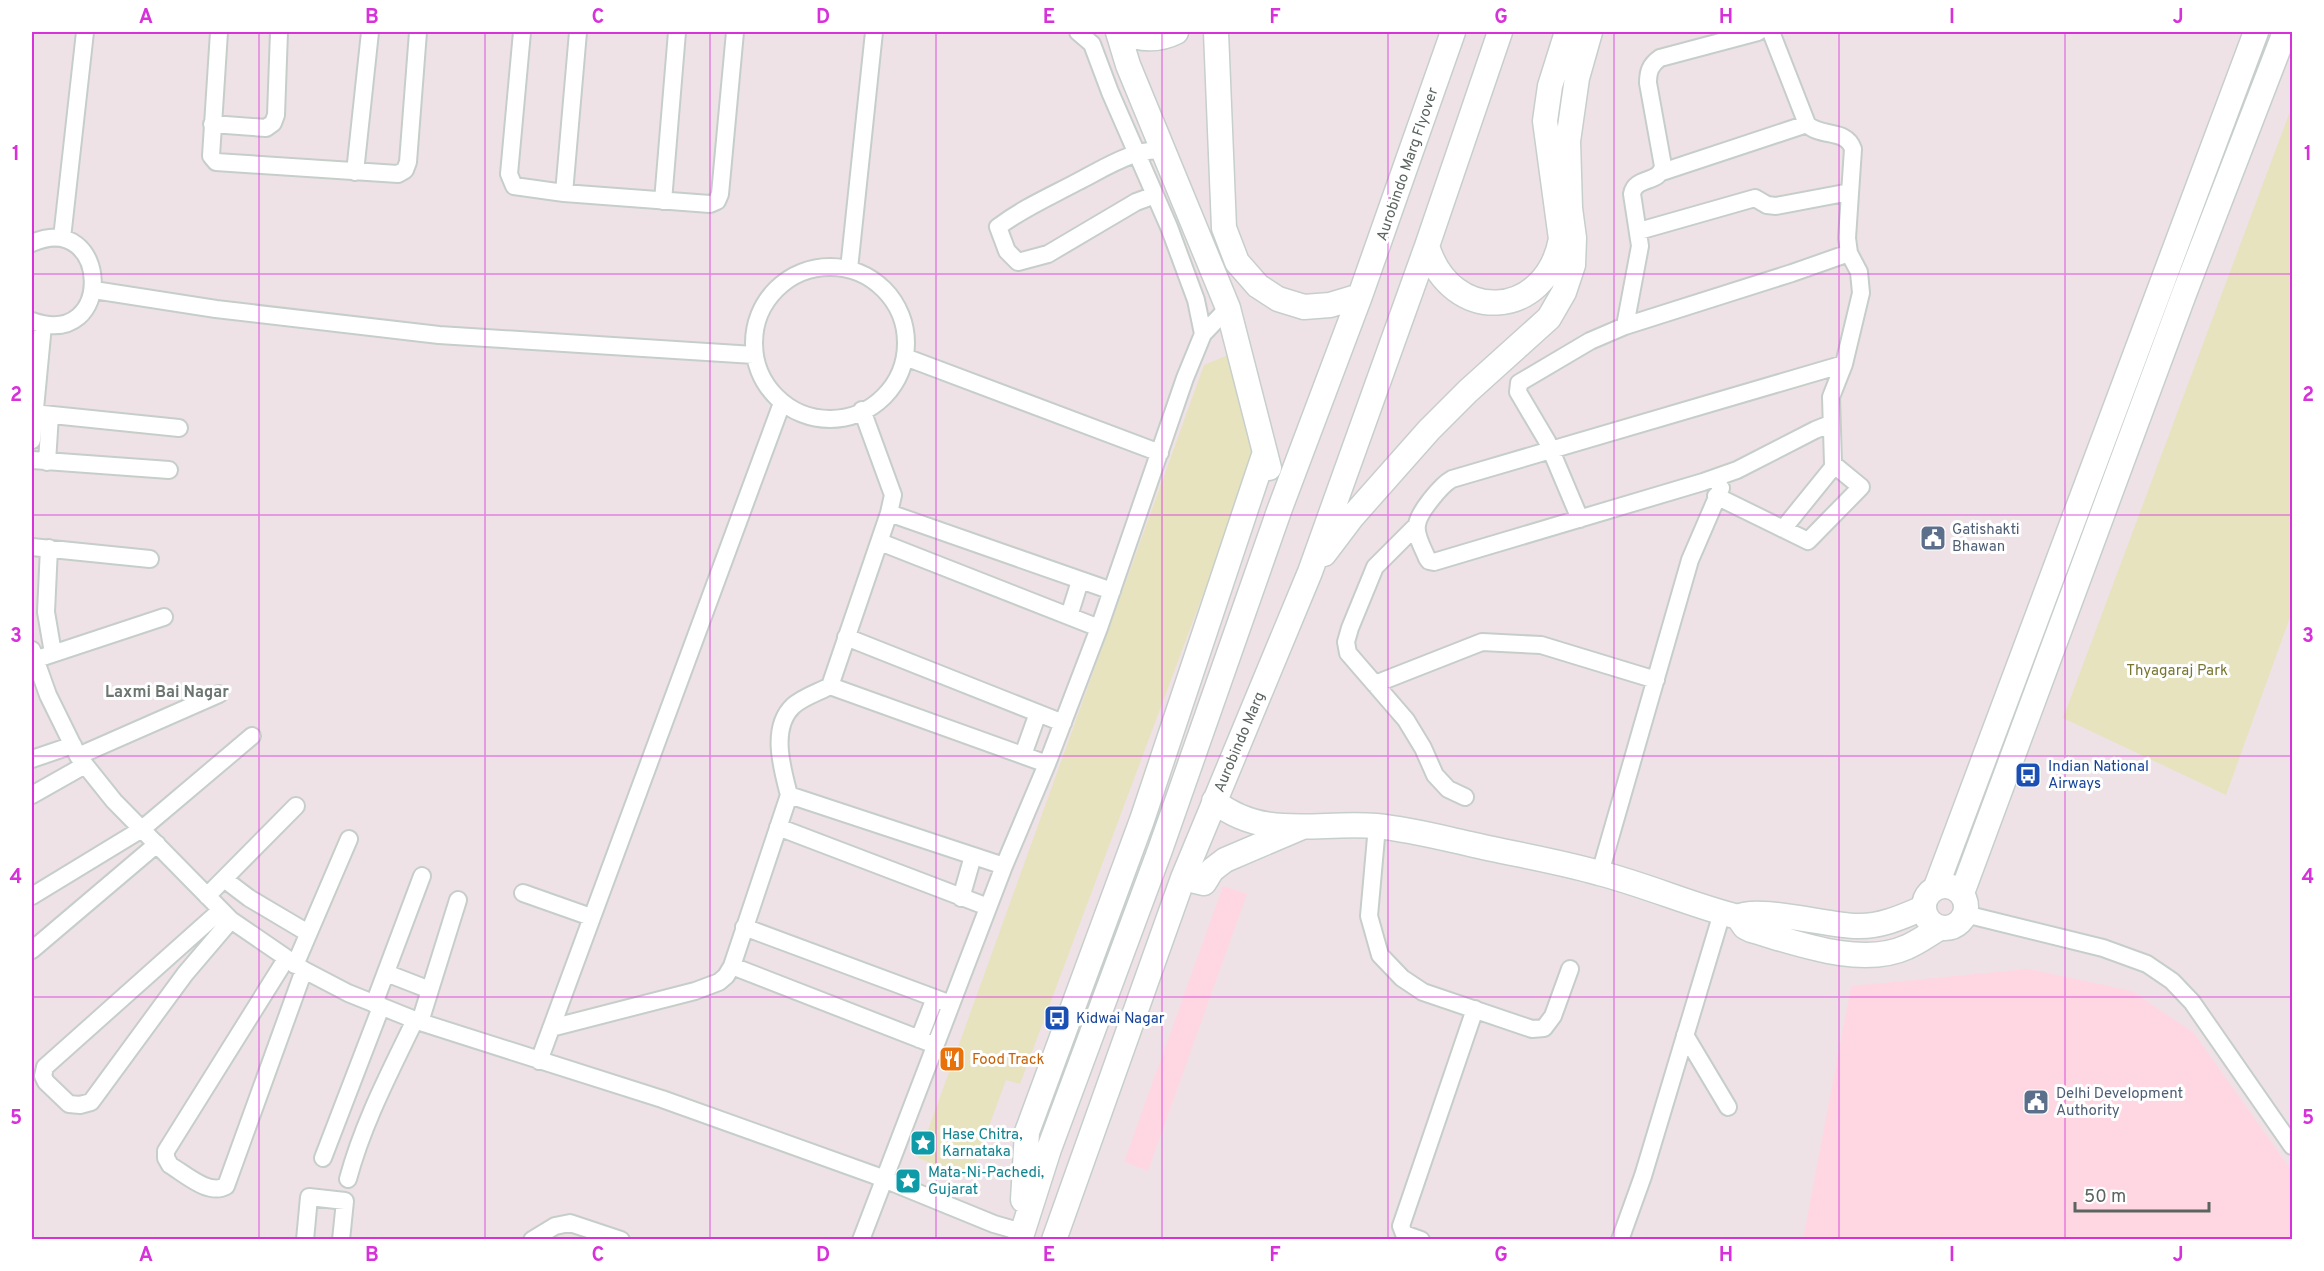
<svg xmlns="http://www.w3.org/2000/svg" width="2324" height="1271" font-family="Overpass,sans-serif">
<rect width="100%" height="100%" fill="#eee2e6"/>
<path fill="#ffd7e3" d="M 1223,886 L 1247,894 L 1148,1171 L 1124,1162 Z
M 2028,969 L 2132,991 L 2193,1032 L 2292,1171 L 2292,1239 L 1803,1239 L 1851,986 Z"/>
<path fill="#e7e3be" d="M 2292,106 L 2292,617 L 2289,620 L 2226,795 L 2063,718 Z
M 1228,355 L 1255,455 L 1020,1084 L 1006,1080 L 970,1178 L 918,1158 L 1204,365 Z"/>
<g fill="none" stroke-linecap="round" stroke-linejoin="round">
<g stroke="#c6ceca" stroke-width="20">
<path id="street" d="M 219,32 L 211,156 L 216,162 L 398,174 L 405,170 L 408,162 L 418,32
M 522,32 L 509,174 L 514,186 L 564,193 L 710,204 L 717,201 L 720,194 L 735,32
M 1078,32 L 1092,44 L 1110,92 L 1169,227 L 1196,300 L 1203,334
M 212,124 L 266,128 L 273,123 L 276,115 L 279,32
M 355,172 L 370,32
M 1662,172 L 1807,124
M 564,193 L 578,32
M 1155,195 L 1136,202 L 1048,254 L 1018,262 L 1007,251 L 998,227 C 1023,208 1051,196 1079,181 C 1101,170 1141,144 1166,152
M 663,201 L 677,32
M 1639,231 L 1755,198 L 1767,205 L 1776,206 L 1850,192
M 62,238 L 85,32
M 32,243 C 110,209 116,351 32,321
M754 343a76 76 0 1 1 152 0a76 76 0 1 1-152 0Z
M 849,269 L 874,32
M 94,290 L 216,309 L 439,335 L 754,355
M 1625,326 L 1640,246 L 1632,194 C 1635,176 1660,184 1663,166 L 1648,83 C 1648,72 1650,65 1660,58 L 1758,32
M 905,357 L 1160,453
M 862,410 L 893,495 L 889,513
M 33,413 L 179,428
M 1830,424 L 1815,430 L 1737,470 L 1703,482 L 1434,562 L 1429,561 L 1427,558 C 1423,548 1415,535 1417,525 C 1418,513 1441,485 1452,479 L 1844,364
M 32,440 L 43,325
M 32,460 L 169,470
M 47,462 L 50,415
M 1716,496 L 1808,541 L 1861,487 L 1833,464 L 1831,397 L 1844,364 L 1861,293 L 1859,272 L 1849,253 L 1847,238 L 1853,149 C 1846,128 1820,138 1807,124 L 1771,32
M 1580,519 L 1547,441 L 1518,392 L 1519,383 L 1590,341 L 1625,326 L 1792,273 L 1849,253
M 1416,526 L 1375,567 L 1350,628 L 1346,642 L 1348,653 L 1406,720 L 1423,748 L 1435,775 L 1448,789 L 1465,797
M 1783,529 L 1834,466
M 880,542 L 1099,628
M 32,547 L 150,559
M 49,548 L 46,612 L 53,653
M 1069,616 L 1080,581
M 846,637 L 1063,723
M 32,650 L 48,695 L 78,756 L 114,801 L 231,920 L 304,970 L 348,993 L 420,1022 L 662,1099 L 874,1175 L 994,1224 L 1022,1232
M 34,660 L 164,617
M 1375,684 L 1482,642 L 1541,645 L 1656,680
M 1023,755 L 1038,713
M 78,756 L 219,694
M 32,759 L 73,745
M 1047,764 L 830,686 L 889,513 L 1112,591
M 32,795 L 85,765
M 789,795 C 782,768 770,728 793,706 C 803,697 819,692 830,686
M 1377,826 L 1369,916 L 1380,955 L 1402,978 L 1423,992 L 1532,1029 L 1544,1028 L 1553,1016 L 1570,969
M 778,827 L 988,907
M 1600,873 L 1690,560 L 1721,488
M 224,879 L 249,898 L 308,933
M 523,893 L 591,917
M 32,896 L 142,829 L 252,736
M 207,896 L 296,806
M 961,898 L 973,856
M 221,910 L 45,1067 L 43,1076 L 46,1082 L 69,1104 L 80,1105 L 91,1102 L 185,974 L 231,920
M 1965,914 L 2103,948 L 2147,964 L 2172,981 L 2192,1002 L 2292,1146
M 744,927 L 951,1004
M 32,950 L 157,844
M 286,959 L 166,1151 L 166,1158 L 170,1165 C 185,1174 209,1196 226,1186 L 304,970
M 295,965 L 349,839
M 732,966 L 935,1045
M 386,973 L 430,990
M 374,1004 L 422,876
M 420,1022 L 458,900
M 551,1028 L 695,991 L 719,982 L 726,976 L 732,966 L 789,795 L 1004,866
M 1685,1035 L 1728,1107
M 919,1039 L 935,998
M 539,1061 L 782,403
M 323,1158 L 381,1007
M 348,1179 C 363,1123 390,1072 415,1020
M 305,1240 L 309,1197 L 345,1201 L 341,1240
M 532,1240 L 555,1226 L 570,1223 L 621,1240
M 861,1240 L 1004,866 L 1047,764 L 1099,628 L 1185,378 L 1203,334 L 1228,308
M 1421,1240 L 1404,1234 L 1401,1226 L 1475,1009
M 1620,1240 L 1643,1176 L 1722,913"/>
</g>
<g stroke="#c6cfcb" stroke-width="27">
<path id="secondary" d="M 1118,32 L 1128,65 L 1228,308 L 1269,468
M 1121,32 C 1140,40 1158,41 1176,32
M 1216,32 L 1224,228 L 1237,262 L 1258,286 L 1278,299 L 1304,307 L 1330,305 L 1360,296
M 1427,246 C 1451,325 1546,320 1561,239 L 1545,121 L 1550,86 L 1567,32
M 1324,554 L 1352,517 L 1429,430 L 1468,391 L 1549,318 L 1564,292 L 1573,265 L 1574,238 L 1570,208 L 1568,141 L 1577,78 L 1590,32
M 1214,801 C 1264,841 1319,821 1376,826 C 1408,829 1439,837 1470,844 C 1513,854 1557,861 1599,873 C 1646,885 1691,905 1738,917 C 1757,906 1830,926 1857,926 C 1880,927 1902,917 1923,908
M 1183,878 L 1204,883 L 1212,870 L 1225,860 L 1300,828
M1924 907a21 21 0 1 1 42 0a21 21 0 1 1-42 0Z
M 1936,887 L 2256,32
M 1962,893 L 2184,294 L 2285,32
M 1738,917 L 1745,927 L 1751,930 C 1797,943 1861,968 1907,947 C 1919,942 1929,934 1940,928
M 1023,1200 L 1027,1132 L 1142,820 L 1265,452
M 1020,1240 L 1049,1149 L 1160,850 L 1279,511 L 1360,296 L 1453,32
M 1054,1240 L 1183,878 L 1310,572 L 1427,246 L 1500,32"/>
</g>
<use href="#street" stroke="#fff" stroke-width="16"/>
<use href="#secondary" stroke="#fff" stroke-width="24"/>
</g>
<path fill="none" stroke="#d731d9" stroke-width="1.5" stroke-opacity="0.55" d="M 259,32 L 259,1240M 485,32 L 485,1240M 710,32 L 710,1240M 936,32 L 936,1240M 1162,32 L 1162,1240M 1388,32 L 1388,1240M 1614,32 L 1614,1240M 1839,32 L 1839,1240M 2065,32 L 2065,1240M 32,274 L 2292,274M 32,515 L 2292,515M 32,756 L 2292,756M 32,997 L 2292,997"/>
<defs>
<g id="civic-square" transform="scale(1.35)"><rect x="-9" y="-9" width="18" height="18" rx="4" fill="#5c6f8a" stroke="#fff"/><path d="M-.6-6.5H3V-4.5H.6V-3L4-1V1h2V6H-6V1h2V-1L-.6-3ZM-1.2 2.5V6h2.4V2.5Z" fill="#fff"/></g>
<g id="bus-square" transform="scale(1.35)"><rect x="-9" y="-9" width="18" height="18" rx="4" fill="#1a4fb4" stroke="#fff"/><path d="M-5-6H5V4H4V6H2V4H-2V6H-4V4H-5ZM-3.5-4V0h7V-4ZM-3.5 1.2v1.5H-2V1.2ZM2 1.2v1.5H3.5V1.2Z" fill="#fff"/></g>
<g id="restaurant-square" transform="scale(1.35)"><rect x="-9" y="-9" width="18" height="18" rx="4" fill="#e8710a" stroke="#fff"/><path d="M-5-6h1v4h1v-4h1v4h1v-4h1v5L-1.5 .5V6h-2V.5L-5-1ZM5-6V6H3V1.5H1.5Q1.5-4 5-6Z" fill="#fff"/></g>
<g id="sight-square" transform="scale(1.35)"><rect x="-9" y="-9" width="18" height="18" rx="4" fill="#0f9aa8" stroke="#fff"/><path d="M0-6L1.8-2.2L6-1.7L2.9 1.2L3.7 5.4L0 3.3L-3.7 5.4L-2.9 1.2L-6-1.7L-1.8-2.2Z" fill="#fff"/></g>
</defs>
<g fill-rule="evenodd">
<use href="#civic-square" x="1933" y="538"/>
<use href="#bus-square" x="2028" y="775"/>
<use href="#bus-square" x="1057" y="1018"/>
<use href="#restaurant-square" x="952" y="1059"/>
<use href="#civic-square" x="2036" y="1102"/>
<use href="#sight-square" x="923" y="1143"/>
<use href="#sight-square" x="908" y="1181"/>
</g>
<g text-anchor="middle" stroke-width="6" stroke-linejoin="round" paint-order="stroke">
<g font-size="15" fill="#5b645f" stroke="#fff">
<text transform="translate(1407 164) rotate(-71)" y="5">Aurobindo Marg Flyover</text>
<text transform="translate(1239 742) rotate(-67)" y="5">Aurobindo Marg</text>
</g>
<g font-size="15" fill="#4e5e75" stroke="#fff" text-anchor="start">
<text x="1952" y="534">Gatishakti<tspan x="1952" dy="17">Bhawan</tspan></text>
<text x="2056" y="1098">Delhi Development<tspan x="2056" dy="17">Authority</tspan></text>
</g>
<g font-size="15" fill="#78752e" stroke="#fff">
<text x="2177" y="675">Thyagaraj Park</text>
</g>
<g font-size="15" fill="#164399" stroke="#fff" text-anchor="start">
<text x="2048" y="771">Indian National<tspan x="2048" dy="17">Airways</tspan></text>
<text x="1076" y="1023">Kidwai Nagar</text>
</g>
<g font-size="15" fill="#c56008" stroke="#fff" text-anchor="start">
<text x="972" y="1064">Food Track</text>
</g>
<g font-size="15" fill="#0d838f" stroke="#fff" text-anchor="start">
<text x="942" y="1139">Hase Chitra,<tspan x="942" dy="17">Karnataka</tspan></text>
<text x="928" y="1177">Mata-Ni-Pachedi,<tspan x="928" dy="17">Gujarat</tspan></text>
</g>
<g font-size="16" font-weight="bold" fill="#6c7670" stroke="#fff">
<text x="167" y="697">Laxmi Bai Nagar</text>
</g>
</g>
<rect width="2324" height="1271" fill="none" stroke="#ffffff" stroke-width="66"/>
<path d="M2075 1202v9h134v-9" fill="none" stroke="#5b645f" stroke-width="3"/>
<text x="2084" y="1202" font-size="18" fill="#5b645f" stroke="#ffffff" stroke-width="4.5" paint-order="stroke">50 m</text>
<rect x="33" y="33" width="2258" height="1205" fill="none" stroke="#d731d9" stroke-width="2"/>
<g font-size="20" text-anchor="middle" font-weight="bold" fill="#d731d9">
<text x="146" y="23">A</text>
<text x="372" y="23">B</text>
<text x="598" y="23">C</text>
<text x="823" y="23">D</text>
<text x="1049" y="23">E</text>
<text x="1275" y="23">F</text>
<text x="1501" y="23">G</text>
<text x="1726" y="23">H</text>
<text x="1952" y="23">I</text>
<text x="2178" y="23">J</text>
<text x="16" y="160">1</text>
<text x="2308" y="160">1</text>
<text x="16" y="401">2</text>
<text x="2308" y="401">2</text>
<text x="16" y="642">3</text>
<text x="2308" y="642">3</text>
<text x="16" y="883">4</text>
<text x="2308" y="883">4</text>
<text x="16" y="1124">5</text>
<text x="2308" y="1124">5</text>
<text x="146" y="1261">A</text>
<text x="372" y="1261">B</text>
<text x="598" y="1261">C</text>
<text x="823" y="1261">D</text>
<text x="1049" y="1261">E</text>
<text x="1275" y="1261">F</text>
<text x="1501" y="1261">G</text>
<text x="1726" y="1261">H</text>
<text x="1952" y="1261">I</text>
<text x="2178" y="1261">J</text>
</g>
</svg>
